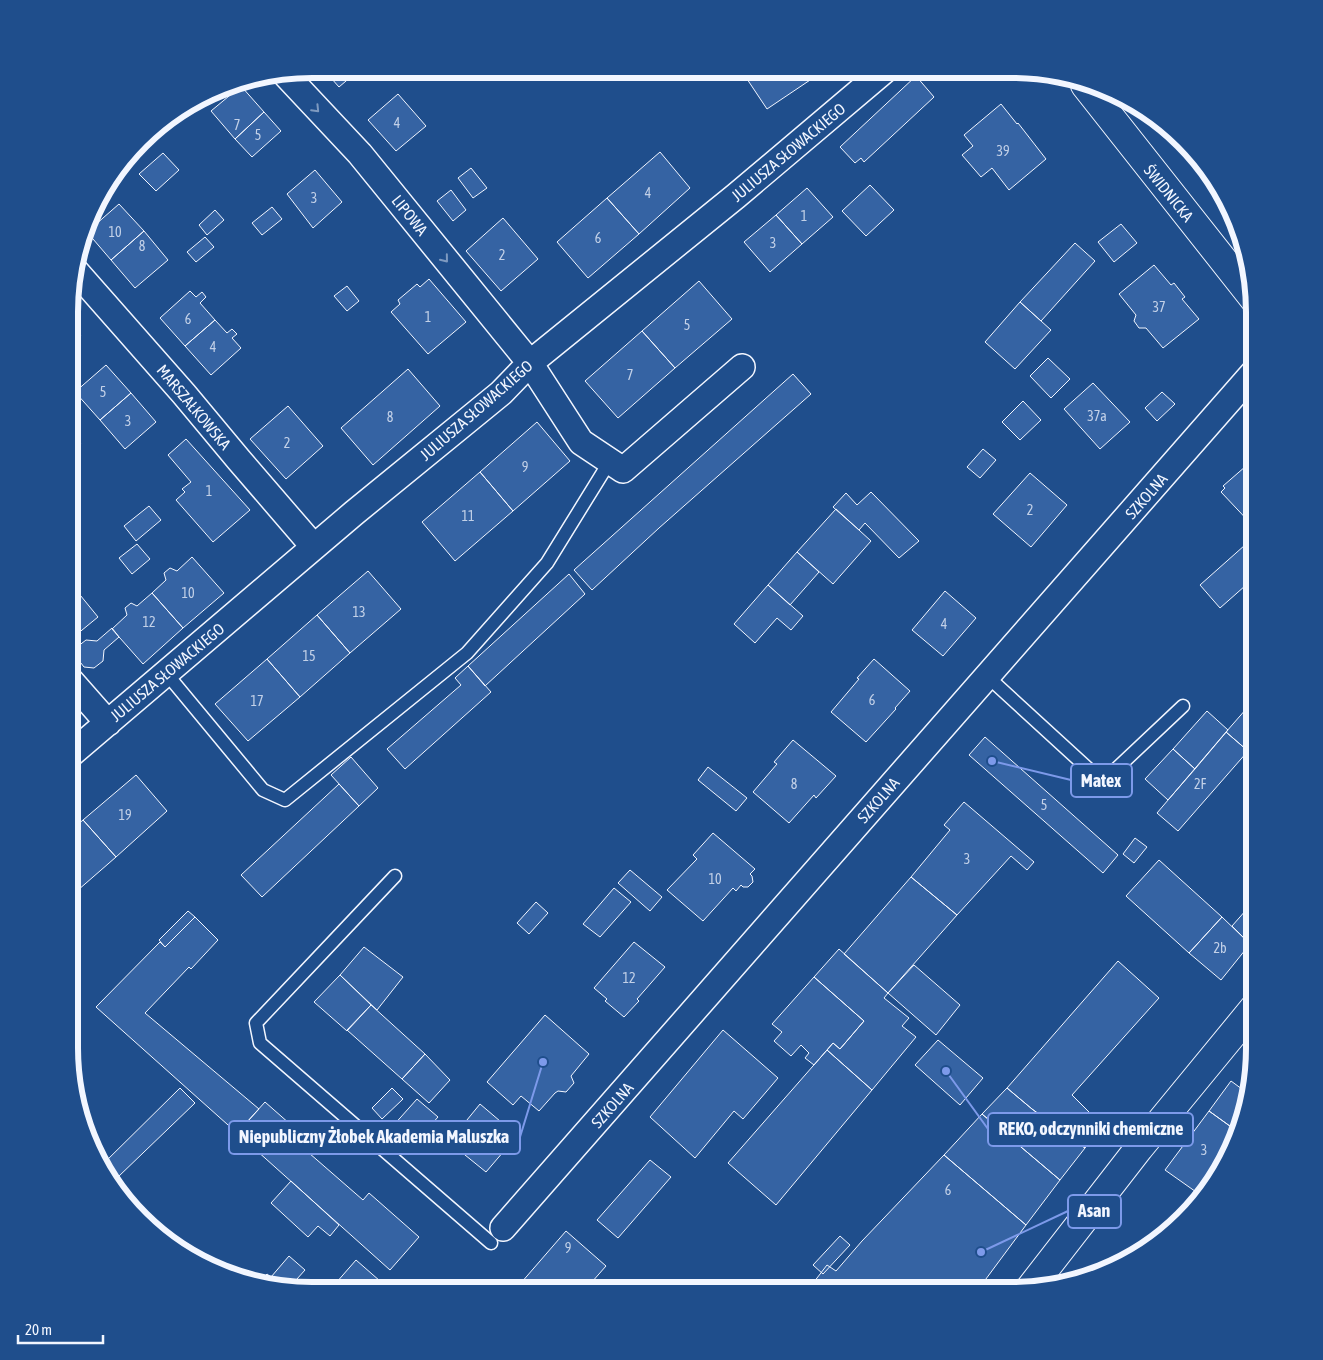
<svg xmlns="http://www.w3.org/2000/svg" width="1323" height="1360" font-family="'Asap Condensed',sans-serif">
<rect width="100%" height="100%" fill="#1f4e8c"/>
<path fill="#3563a3" stroke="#f2f6ff" d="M 323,69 L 360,69 L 339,87 Z
M 741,70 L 825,70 L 767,109 Z
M 916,76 L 934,97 L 864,162 L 861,158 L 855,163 L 840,147 Z
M 241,86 L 264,112 L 235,139 L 211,111 Z
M 398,94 L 426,126 L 396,151 L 368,120 Z
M 1001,104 L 1017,124 L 1018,123 L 1046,159 L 1009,190 L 992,168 L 981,177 L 962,155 L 973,146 L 964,135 Z
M 264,112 L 281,131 L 252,157 L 235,139 Z
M 660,152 L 690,188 L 639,234 L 607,198 Z
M 163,153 L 179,170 L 156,191 L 139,174 Z
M 471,168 L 487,188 L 473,198 L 458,178 Z
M 315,170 L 342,202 L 313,228 L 287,194 Z
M 870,185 L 894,210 L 866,236 L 842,211 Z
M 807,188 L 833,217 L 802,244 L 776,215 Z
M 451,190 L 466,210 L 453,221 L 437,201 Z
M 607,198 L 639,234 L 588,278 L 557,242 Z
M 119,204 L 144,231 L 111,260 L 87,232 Z
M 272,207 L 282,219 L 262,235 L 252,223 Z
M 215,210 L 224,220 L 207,235 L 199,225 Z
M 776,215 L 802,244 L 770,272 L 744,242 Z
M 503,218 L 538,259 L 501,291 L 466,251 Z
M 1121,224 L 1137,243 L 1114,262 L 1098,242 Z
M 144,231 L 168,260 L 135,288 L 111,260 Z
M 205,237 L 214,247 L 196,262 L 187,252 Z
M 1075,243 L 1095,261 L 1041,321 L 1020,302 Z
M 1154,265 L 1171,285 L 1174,283 L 1185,297 L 1182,299 L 1199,319 L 1163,348 L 1146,328 L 1139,328 L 1134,321 L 1136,315 L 1119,294 Z
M 429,279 L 466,322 L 428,354 L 391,312 L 400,304 L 398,300 L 417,284 L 420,287 Z
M 699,281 L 732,319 L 675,368 L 642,331 Z
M 347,286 L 359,301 L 347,311 L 334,296 Z
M 190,291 L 196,297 L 202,292 L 206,297 L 200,303 L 215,320 L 185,346 L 160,318 Z
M 1020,302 L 1051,330 L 1015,369 L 985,342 Z
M 215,320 L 227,333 L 232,329 L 237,334 L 232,338 L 241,348 L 211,375 L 185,346 Z
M 73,327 L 81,336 L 73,343 Z
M 642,331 L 675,368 L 618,418 L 585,381 Z
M 1048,358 L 1070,379 L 1051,398 L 1030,376 Z
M 106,365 L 131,393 L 100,420 L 75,392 Z
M 408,369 L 440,406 L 373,465 L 341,428 Z
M 793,374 L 811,394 L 659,528 L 592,590 L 574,570 Z
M 1093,383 L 1130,422 L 1100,449 L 1064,409 Z
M 1162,392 L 1175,404 L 1157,421 L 1145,408 Z
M 131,393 L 156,422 L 125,449 L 100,420 Z
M 1023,401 L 1041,420 L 1020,440 L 1002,422 Z
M 288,406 L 323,446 L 286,479 L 250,439 Z
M 537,422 L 570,461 L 513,511 L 480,472 Z
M 72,434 L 81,444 L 72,452 Z
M 186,439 L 250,510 L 213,542 L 176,500 L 185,492 L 182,489 L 191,482 L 168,455 Z
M 983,449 L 996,460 L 980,478 L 967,467 Z
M 1246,466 L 1254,474 L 1254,527 L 1221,492 L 1225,488 L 1223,486 Z
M 480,472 L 513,511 L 455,561 L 422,522 Z
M 1030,473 L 1067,505 L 1031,547 L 993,514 Z
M 871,492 L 919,541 L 899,558 L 865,523 L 859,530 L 833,507 L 846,493 L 857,505 Z
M 149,506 L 161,520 L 136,541 L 124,526 Z
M 836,509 L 871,541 L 833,584 L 797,552 Z
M 1254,537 L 1254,578 L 1220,608 L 1200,585 Z
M 137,544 L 150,559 L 132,574 L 119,558 Z
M 797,552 L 819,572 L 790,605 L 768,585 Z
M 192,557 L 224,593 L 183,628 L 152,593 L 166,580 L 164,573 L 170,568 L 177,571 Z
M 368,571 L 401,609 L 350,653 L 317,615 Z
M 569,574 L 585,594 L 485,686 L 468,666 Z
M 768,585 L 803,616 L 791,630 L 777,618 L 755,643 L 734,624 Z
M 76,590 L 98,617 L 76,635 L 71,630 L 72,594 Z
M 945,591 L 976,618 L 943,656 L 912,630 Z
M 152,593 L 183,628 L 143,664 L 112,629 L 127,615 L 125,608 L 131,603 L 137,606 Z
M 317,615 L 350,653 L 300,697 L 267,659 Z
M 112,628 L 119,637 L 104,650 L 103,661 L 94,668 L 84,667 L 77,658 L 77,647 L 86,640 L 97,641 Z
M 267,659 L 300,697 L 248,741 L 215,704 Z
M 874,659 L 910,691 L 895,708 L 896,709 L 866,742 L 831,712 L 859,679 L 857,678 Z
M 468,666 L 491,692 L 405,769 L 387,749 L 461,685 L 455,678 Z
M 1254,700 L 1254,744 L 1248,751 L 1226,732 Z
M 1207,711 L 1228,730 L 1195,769 L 1173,749 Z
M 1226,732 L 1248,751 L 1178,831 L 1157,813 Z
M 985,737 L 1118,855 L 1103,873 L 969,755 Z
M 793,740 L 836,776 L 816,798 L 814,795 L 789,823 L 753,792 L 777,764 L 774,762 Z
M 1173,749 L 1195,769 L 1168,800 L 1145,779 Z
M 351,757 L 378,788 L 359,806 L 331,775 Z
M 708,767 L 747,798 L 736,811 L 698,780 Z
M 136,775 L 167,811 L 116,857 L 83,820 Z
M 339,784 L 359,806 L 262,897 L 241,875 Z
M 964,802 L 1034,862 L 1027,870 L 1011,856 L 957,915 L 911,877 L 950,830 L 944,825 Z
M 83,820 L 116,857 L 70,897 L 70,831 Z
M 713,833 L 755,869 L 750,874 L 752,876 L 753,882 L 748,887 L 743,887 L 741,885 L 736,891 L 733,888 L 703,921 L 667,890 L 697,859 L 693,855 Z
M 1135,838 L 1147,847 L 1134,863 L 1123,854 Z
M 1159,860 L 1222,917 L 1189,953 L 1126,896 Z
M 630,870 L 662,897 L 650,911 L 618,883 Z
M 911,877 L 957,915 L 888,993 L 844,954 Z
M 614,888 L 631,902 L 600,937 L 583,924 Z
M 1254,901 L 1254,939 L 1250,944 L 1232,926 Z
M 536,902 L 548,913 L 529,934 L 517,923 Z
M 188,911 L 195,917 L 165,947 L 159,940 Z
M 195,917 L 218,940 L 191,969 L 189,967 L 145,1013 L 259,1109 L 237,1133 L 96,1007 L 160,942 L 165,947 Z
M 1222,917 L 1250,944 L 1221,980 L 1189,953 Z
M 634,942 L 665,967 L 637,999 L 639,1001 L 624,1017 L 605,1001 L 607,999 L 594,988 Z
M 364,947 L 403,977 L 377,1010 L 340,975 Z
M 839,949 L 888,993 L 884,998 L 909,1018 L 902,1026 L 916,1037 L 872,1090 L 827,1050 L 833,1043 L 840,1049 L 864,1021 L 814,977 Z
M 1118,961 L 1159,998 L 1072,1095 L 1102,1125 L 1085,1148 L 1032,1109 L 1007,1088 Z
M 914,965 L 960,1005 L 936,1035 L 888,993 Z
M 340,975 L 371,1005 L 347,1031 L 314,1002 Z
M 814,977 L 864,1021 L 840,1049 L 833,1043 L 814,1065 L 805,1058 L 809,1053 L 801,1045 L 791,1056 L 774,1041 L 782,1032 L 772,1024 Z
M 371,1005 L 425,1054 L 402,1079 L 347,1030 Z
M 545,1015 L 589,1054 L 571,1076 L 574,1083 L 566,1092 L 558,1091 L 555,1093 L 539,1111 L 521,1096 L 513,1105 L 487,1082 Z
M 723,1030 L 778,1078 L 743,1119 L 734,1111 L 695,1158 L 650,1117 Z
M 938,1040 L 983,1078 L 960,1105 L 915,1065 Z
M 827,1050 L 872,1090 L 776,1205 L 728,1163 Z
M 425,1054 L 450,1080 L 429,1103 L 402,1079 Z
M 1231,1081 L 1246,1092 L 1234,1129 L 1209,1111 Z
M 180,1088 L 195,1103 L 118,1177 L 122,1180 L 114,1188 L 110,1184 L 101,1166 Z
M 392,1088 L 403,1099 L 382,1119 L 372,1108 Z
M 1007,1088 L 1032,1109 L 1085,1148 L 1060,1180 L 982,1114 Z
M 417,1099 L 438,1117 L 413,1145 L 392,1127 Z
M 265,1102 L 315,1146 L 309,1153 L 363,1200 L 369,1193 L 419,1237 L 390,1270 L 237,1133 Z
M 480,1104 L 507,1127 L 495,1143 L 504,1151 L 486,1172 L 449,1142 Z
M 1209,1111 L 1234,1129 L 1222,1170 L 1199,1194 L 1165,1170 Z
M 982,1114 L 1060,1180 L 1026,1225 L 944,1155 Z
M 944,1155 L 1026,1225 L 977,1291 L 807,1291 L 827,1265 L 836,1271 L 862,1241 Z
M 650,1160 L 671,1177 L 618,1238 L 597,1220 Z
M 291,1181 L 339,1225 L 330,1236 L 318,1226 L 308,1237 L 271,1203 Z
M 566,1231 L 606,1266 L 584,1291 L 514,1291 Z
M 840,1236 L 850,1245 L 823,1274 L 813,1265 Z
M 289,1256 L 305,1270 L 288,1289 L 261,1280 L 267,1274 L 271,1277 Z
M 356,1260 L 388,1288 L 386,1291 L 329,1291 Z"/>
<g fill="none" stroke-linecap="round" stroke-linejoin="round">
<g stroke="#f2f6ff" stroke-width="15">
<path id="lane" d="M 166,673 L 263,790 L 285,800 L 467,653 L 547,563 L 610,461
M 987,676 L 1094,774 L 1101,775 L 1114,771 L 1183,706
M 395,876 L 256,1023 L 260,1043 L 491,1243"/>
</g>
<g stroke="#f2f6ff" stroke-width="28">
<path id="street" d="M 284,73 L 360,154 L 530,363 L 581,442 L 623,470 L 742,367
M 73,268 L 184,394 L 239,460 L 314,547
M 71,681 L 108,723
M 71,754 L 354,513 L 501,393 L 530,363 L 736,196 L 885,70
M 503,1228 L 1254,372"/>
</g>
<g stroke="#f2f6ff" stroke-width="30">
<path id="secondary" d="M 1085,85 L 1254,299
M 1028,1291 L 1139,1148 L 1254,1008"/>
</g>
<use href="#lane" stroke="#1f4e8c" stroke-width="12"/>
<use href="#street" stroke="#1f4e8c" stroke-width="25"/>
<use href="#secondary" stroke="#1f4e8c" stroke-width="28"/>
</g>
<defs><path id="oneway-chevron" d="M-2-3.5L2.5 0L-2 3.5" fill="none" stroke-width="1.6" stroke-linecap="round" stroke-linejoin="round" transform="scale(1.25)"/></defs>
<g stroke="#7e9ac0">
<use href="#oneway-chevron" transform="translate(316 109) rotate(46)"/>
<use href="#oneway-chevron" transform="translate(445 259) rotate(51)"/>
</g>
<g text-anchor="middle" stroke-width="4" stroke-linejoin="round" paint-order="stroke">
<g font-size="14" fill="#c3d1e8">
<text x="397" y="128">4</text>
<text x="237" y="130">7</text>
<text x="258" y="140">5</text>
<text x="1003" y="156">39</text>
<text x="648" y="198">4</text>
<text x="314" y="203">3</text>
<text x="804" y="221">1</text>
<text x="115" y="237">10</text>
<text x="598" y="243">6</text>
<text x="773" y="248">3</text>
<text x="142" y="251">8</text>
<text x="502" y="260">2</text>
<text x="1159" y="312">37</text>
<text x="428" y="322">1</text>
<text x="188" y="324">6</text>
<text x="687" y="330">5</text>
<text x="213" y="352">4</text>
<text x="630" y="380">7</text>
<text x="103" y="397">5</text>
<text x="1097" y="421">37a</text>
<text x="390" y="422">8</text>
<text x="128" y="426">3</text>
<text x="287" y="448">2</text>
<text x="525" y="472">9</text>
<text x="209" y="496">1</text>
<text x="1030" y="515">2</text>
<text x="468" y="521">11</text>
<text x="188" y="598">10</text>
<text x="359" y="617">13</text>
<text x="149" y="627">12</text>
<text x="944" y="629">4</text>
<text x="309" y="661">15</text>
<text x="872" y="705">6</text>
<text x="257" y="706">17</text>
<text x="794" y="789">8</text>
<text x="1200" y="789">2F</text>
<text x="1044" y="810">5</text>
<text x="125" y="820">19</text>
<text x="967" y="864">3</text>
<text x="715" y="884">10</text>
<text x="1220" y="953">2b</text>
<text x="629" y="983">12</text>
<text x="1204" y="1155">3</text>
<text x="948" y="1195">6</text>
<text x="568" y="1253">9</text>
</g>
<g font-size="16" fill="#f2f6ff" stroke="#1f4e8c">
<text transform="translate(788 152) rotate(-40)" y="6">JULIUSZA SŁOWACKIEGO</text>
<text transform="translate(1169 193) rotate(51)" y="6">ŚWIDNICKA</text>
<text transform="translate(410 215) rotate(51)" y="6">LIPOWA</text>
<text transform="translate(194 407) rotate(50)" y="6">MARSZAŁKOWSKA</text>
<text transform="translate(476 410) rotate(-41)" y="6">JULIUSZA SŁOWACKIEGO</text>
<text transform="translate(1146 496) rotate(-49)" y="6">SZKOLNA</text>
<text transform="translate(167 672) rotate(-40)" y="6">JULIUSZA SŁOWACKIEGO</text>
<text transform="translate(878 800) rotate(-49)" y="6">SZKOLNA</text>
<text transform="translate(612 1105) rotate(-49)" y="6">SZKOLNA</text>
</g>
</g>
<path d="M0 0H1323V1360H0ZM312 78H1012A234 234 0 0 1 1246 312V1048A234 234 0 0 1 1012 1282H312A234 234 0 0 1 78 1048V312A234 234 0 0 1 312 78Z" fill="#1f4e8c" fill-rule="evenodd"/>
<path fill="none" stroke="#f2f6ff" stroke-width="6" d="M312 78H1012A234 234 0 0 1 1246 312V1048A234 234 0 0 1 1012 1282H312A234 234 0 0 1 78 1048V312A234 234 0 0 1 312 78Z"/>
<path fill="none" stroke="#7d9aea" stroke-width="2" d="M992 761L1071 780M946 1071L988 1129M543 1062L520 1137M981 1252L1068 1211"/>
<g fill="#7d9aea" stroke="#1f4e8c" stroke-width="2">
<circle cx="992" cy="761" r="5"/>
<circle cx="946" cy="1071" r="5"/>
<circle cx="543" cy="1062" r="5"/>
<circle cx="981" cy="1252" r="5"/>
</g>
<g fill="#1f4e8c" stroke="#7d9aea" stroke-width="2">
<rect x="1071" y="764" width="61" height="33" rx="5"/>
<rect x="988" y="1113" width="205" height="33" rx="5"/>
<rect x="229" y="1121" width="291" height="33" rx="5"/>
<rect x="1068" y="1195" width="53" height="33" rx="5"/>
</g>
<g font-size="18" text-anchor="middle" font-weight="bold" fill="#f2f6ff">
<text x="1101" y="787">Matex</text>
<text x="1091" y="1135">REKO, odczynniki chemiczne</text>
<text x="374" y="1143">Niepubliczny Żłobek Akademia Maluszka</text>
<text x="1094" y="1217">Asan</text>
</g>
<path d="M18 1335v8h85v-8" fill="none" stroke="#f2f6ff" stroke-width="2.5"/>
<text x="25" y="1335" font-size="15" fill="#f2f6ff" stroke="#1f4e8c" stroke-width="4" paint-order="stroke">20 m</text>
</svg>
